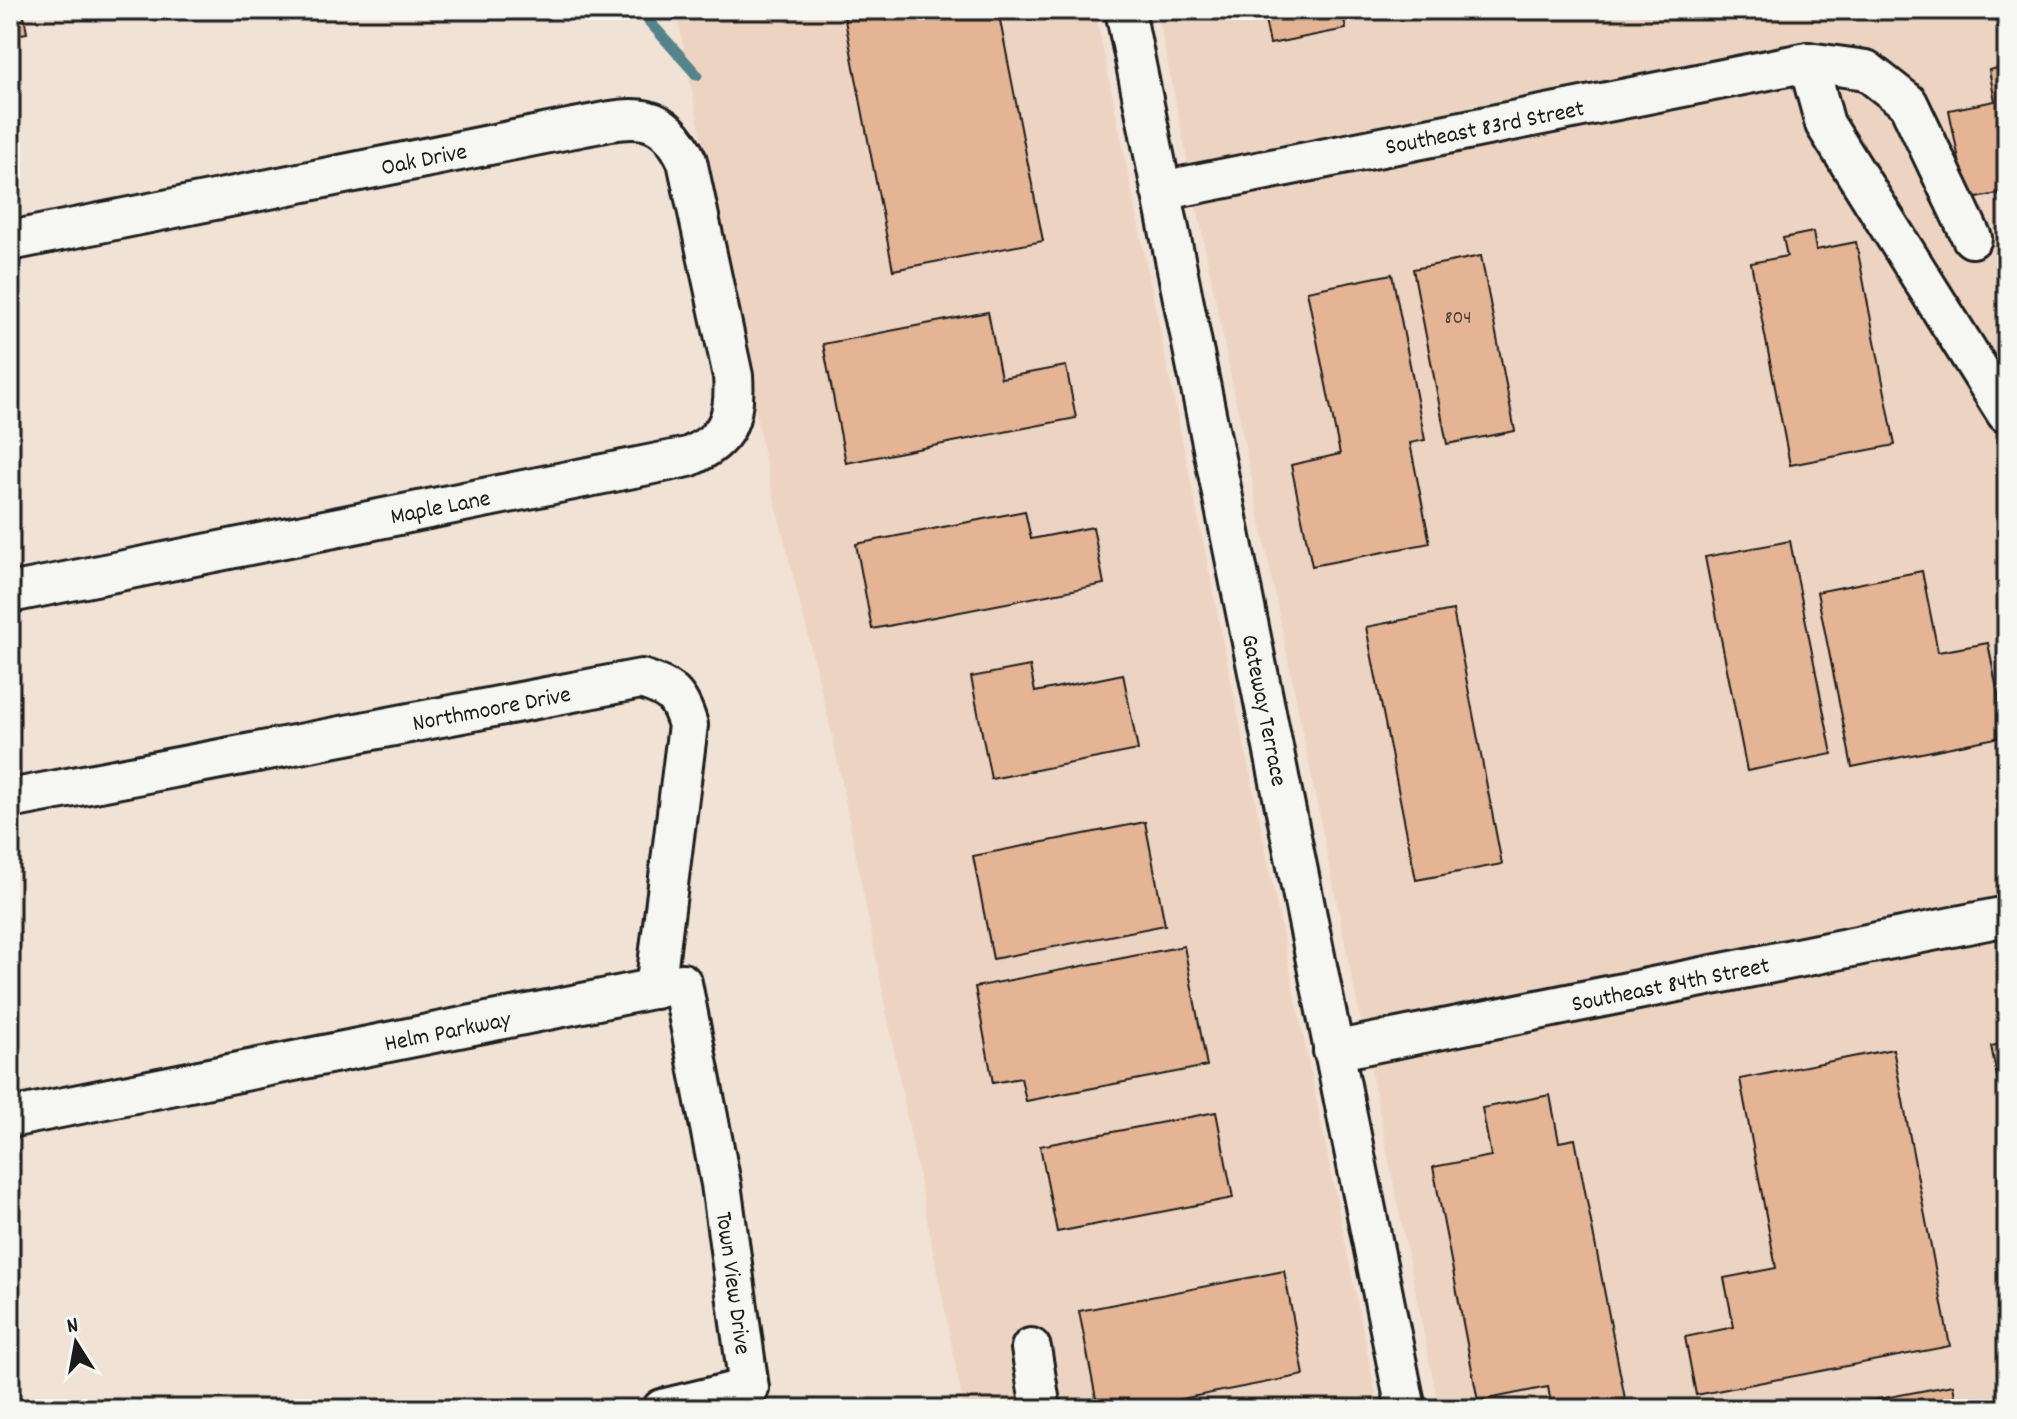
<svg xmlns="http://www.w3.org/2000/svg" width="2017" height="1419" font-family="Dekko,sans-serif">
<rect width="100%" height="100%" fill="#f1e2d6"/>
<filter id="ink" filterUnits="userSpaceOnUse"><feTurbulence type="fractalNoise" baseFrequency=".0125" numOctaves="2"/><feDisplacementMap in="SourceGraphic" scale="16" xChannelSelector="R" yChannelSelector="G"/><feConvolveMatrix kernelMatrix="1 2 1 2 8 2 1 2 1" color-interpolation-filters="sRGB"/></filter>
<g filter="url(#ink)">
<path fill="#edd4c2" d="M 676,10 L 1095,10 L 1379,1409 L 964,1409 L 833,738 L 766,465 Z
M 1157,10 L 2007,10 L 2007,1409 L 1439,1409 Z"/>
<g fill="none" stroke-linecap="round" stroke-linejoin="round">
<path stroke="#538489" stroke-width="11" d="M 639,10 L 697,75"/>
</g>
<path fill="#e4b495" stroke="#1c1c1c" stroke-width="2" d="M 10,10 L 23,10 L 27,33 L 10,36 Z
M 843,10 L 998,10 L 1043,241 L 893,270 Z
M 1263,10 L 1342,10 L 1346,29 L 1270,44 Z
M 2007,66 L 2007,192 L 1967,200 L 1949,110 L 1995,101 L 1989,70 Z
M 1813,232 L 1816,250 L 1856,242 L 1895,445 L 1790,465 L 1751,263 L 1787,256 L 1783,238 Z
M 1481,256 L 1515,431 L 1447,444 L 1413,269 Z
M 1392,274 L 1425,440 L 1410,443 L 1430,543 L 1312,566 L 1291,465 L 1340,454 L 1307,291 Z
M 988,312 L 1001,378 L 1066,366 L 1076,418 L 846,463 L 823,344 Z
M 1025,511 L 1031,539 L 1093,527 L 1104,584 L 872,629 L 856,544 Z
M 1790,541 L 1832,754 L 1747,771 L 1705,557 Z
M 1922,571 L 1938,652 L 1988,643 L 2006,736 L 1852,767 L 1817,592 Z
M 1453,610 L 1502,864 L 1416,880 L 1366,627 Z
M 1030,666 L 1035,692 L 1123,674 L 1138,750 L 991,779 L 971,677 Z
M 1145,822 L 1165,925 L 993,959 L 973,856 Z
M 1184,946 L 1207,1066 L 1026,1101 L 1021,1078 L 993,1083 L 975,987 Z
M 2007,1043 L 2007,1127 L 1991,1046 Z
M 1893,1049 L 1950,1346 L 1696,1395 L 1685,1337 L 1734,1327 L 1724,1278 L 1776,1268 L 1740,1079 Z
M 1550,1095 L 1559,1142 L 1575,1139 L 1627,1409 L 1552,1409 L 1548,1387 L 1478,1401 L 1433,1167 L 1491,1156 L 1482,1108 Z
M 1216,1112 L 1233,1198 L 1057,1232 L 1040,1146 Z
M 1284,1271 L 1304,1375 L 1130,1409 L 1098,1409 L 1079,1311 Z
M 1953,1385 L 1957,1409 L 1869,1409 L 1868,1401 Z"/>
<g fill="none" stroke-linecap="round" stroke-linejoin="round">
<g stroke="#1c1c1c" stroke-width="44">
<g id="minor">
<path id="s1" d="M 1125,10 L 1406,1409"/>
<path d="M 1808,62 L 1825,124 L 2006,413"/>
<path id="s2" d="M 1161,191 L 1808,62 L 1866,70 L 1908,103 L 1972,238"/>
<path id="s3" d="M 10,241 L 574,128 C 625,119 661,103 687,161 L 733,376 C 736,418 728,440 688,457 L 10,593"/>
<path id="s4" d="M 10,799 L 641,679 C 671,688 679,695 688,725 L 655,989"/>
<path id="s5" d="M 1333,1051 L 2007,916"/>
<path id="s6" d="M 10,1118 L 682,983 L 721,1184 L 749,1388 L 662,1409"/>
<path d="M 1031,1348 L 1041,1409"/>
</g>
</g>
<use href="#minor" stroke="#f6f6f2" stroke-width="38"/>
</g>
</g>
<g text-anchor="middle" stroke-width="6" stroke-linejoin="round" paint-order="stroke">
<g font-size="20" fill="#4e423a">
<text x="1458" y="323">804</text>
</g>
<g font-size="24" fill="#1c1c1c" stroke="#f6f6f2">
<text dy="8" stroke="none"><textPath href="#s2" startOffset="330">Southeast 83rd Street</textPath></text>
<text dy="8" stroke="none"><textPath href="#s3" startOffset="422">Oak Drive</textPath></text>
<text transform="translate(440 506) rotate(-11)" y="8">Maple Lane</text>
<text dy="8" stroke="none"><textPath href="#s4" startOffset="490">Northmoore Drive</textPath></text>
<text dy="8" stroke="none"><textPath href="#s1" startOffset="714">Gateway Terrace</textPath></text>
<text dy="8" stroke="none"><textPath href="#s5" startOffset="344">Southeast 84th Street</textPath></text>
<text dy="8" stroke="none"><textPath href="#s6" startOffset="446">Helm Parkway</textPath></text>
<text dy="8" stroke="none"><textPath href="#s6" startOffset="990">Town View Drive</textPath></text>
</g>
</g>
<rect width="2017" height="1419" fill="none" stroke="#f6f6f2" stroke-width="40"/>
<rect x="20" y="20" width="1977" height="1379" fill="none" stroke="#1c1c1c" stroke-width="3" filter="url(#ink)"/>
<g transform="translate(76 1343) rotate(349)" stroke="#f6f6f2" stroke-width="6" paint-order="stroke">
<path d="M0-6L14 30L0 20L-14 30Z" fill="#1c1c1c"/>
<text y="-12" font-size="22" font-weight="bold" text-anchor="middle" fill="#1c1c1c">N</text>
</g>
</svg>
